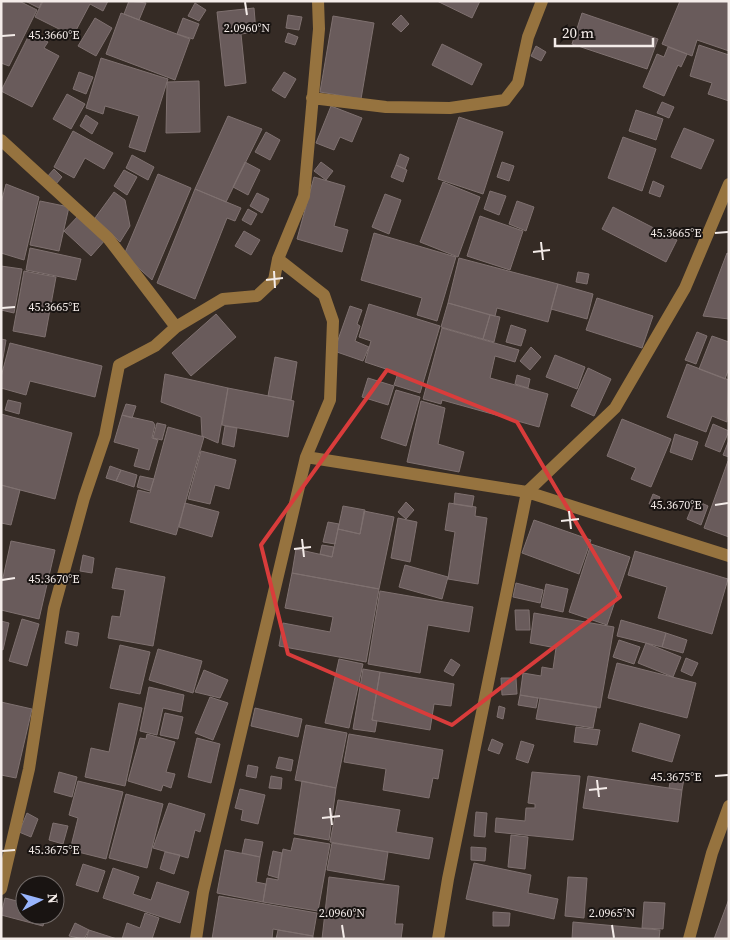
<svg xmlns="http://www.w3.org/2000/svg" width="730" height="940" font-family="'Source Serif 4',serif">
<rect width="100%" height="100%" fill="#352b25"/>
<path fill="#695b5b" stroke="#7f7170" d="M 1,1 L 19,1 L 37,10 L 9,66 L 1,63 Z
M 25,1 L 42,1 L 39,8 Z
M 43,1 L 108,1 L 103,11 L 90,4 L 73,36 L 35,17 Z
M 129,1 L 146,3 L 139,20 L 124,14 Z
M 437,1 L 480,1 L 472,18 Z
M 680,1 L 729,1 L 729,51 L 697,40 L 692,56 L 662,44 Z
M 195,3 L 206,10 L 199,21 L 188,16 Z
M 254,8 L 256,32 L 241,34 L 246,83 L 225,86 L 217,12 Z
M 121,13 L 190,39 L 175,80 L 106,54 Z
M 582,13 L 658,39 L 647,69 L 572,44 Z
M 288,15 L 302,17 L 299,30 L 286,28 Z
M 401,15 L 409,24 L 401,32 L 392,24 Z
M 333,16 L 374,23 L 361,99 L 320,92 Z
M 95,18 L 112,28 L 96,56 L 78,46 Z
M 183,18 L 199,24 L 193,39 L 177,34 Z
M 30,33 L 48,42 L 44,48 L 59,56 L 32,107 L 1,91 Z
M 288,33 L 298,37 L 295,45 L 285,42 Z
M 442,44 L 482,64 L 472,85 L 432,65 Z
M 699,45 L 729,55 L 729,101 L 708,94 L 712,83 L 690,76 Z
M 536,46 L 546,52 L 541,61 L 531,56 Z
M 668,47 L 687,54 L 681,67 L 678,65 L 664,96 L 643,87 L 657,54 L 664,57 Z
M 101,58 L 168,79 L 145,152 L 129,147 L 139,116 L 105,106 L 103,114 L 86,108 Z
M 79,72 L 93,77 L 86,94 L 73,89 Z
M 284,72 L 296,79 L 285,98 L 272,90 Z
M 199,81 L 200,132 L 166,133 L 167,82 Z
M 67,94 L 85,104 L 71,129 L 53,119 Z
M 662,102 L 674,107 L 669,118 L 657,113 Z
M 331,106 L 362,118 L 352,142 L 340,137 L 334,150 L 316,143 Z
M 636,110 L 663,119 L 656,140 L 629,131 Z
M 86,115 L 98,123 L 92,134 L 80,126 Z
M 228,116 L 262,129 L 226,202 L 195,189 Z
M 459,117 L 503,132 L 483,194 L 438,179 Z
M 684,128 L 714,140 L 701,169 L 671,157 Z
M 73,131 L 113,153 L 104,169 L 85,158 L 74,178 L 54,167 Z
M 266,132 L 280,140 L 270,160 L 255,152 Z
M 623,137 L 656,149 L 642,191 L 608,178 Z
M 400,154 L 409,158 L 405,169 L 396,165 Z
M 132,155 L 154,167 L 148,180 L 126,168 Z
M 245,162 L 260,170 L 248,195 L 233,187 Z
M 321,162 L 333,171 L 326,180 L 314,171 Z
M 502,162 L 514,166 L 509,181 L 497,177 Z
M 396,165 L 407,170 L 403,182 L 391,177 Z
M 54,169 L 62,177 L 56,184 L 47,177 Z
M 124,170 L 137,177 L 127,195 L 114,186 Z
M 158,174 L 191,188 L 152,280 L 124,255 Z
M 314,177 L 345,186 L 334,226 L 348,230 L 342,252 L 297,239 Z
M 653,181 L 664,186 L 660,197 L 649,193 Z
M 443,182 L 480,197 L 458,257 L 420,242 Z
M 6,184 L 39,197 L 24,260 L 1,253 L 1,203 Z
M 195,189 L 241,208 L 235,221 L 227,218 L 195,299 L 157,283 Z
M 490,191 L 506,196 L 499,215 L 484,209 Z
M 114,192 L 125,200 L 130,226 L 120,242 L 95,218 Z
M 257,193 L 269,199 L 262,213 L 250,206 Z
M 385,194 L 401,200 L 389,234 L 372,227 Z
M 40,201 L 69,207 L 59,251 L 30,245 Z
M 517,201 L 534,207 L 526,231 L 509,224 Z
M 613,207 L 677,240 L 666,262 L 602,229 Z
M 248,209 L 257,214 L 251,225 L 242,220 Z
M 79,215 L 106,239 L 91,256 L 64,231 Z
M 480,216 L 523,231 L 510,270 L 467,256 Z
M 244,231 L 260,240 L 251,255 L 235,246 Z
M 374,233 L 456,257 L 437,321 L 417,315 L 422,298 L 361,280 Z
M 30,248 L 81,259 L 76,280 L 26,270 Z
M 727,253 L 729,254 L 729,319 L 703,316 Z
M 459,258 L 558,284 L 548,322 L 497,308 L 495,316 L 448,303 Z
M 1,266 L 22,269 L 14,313 L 1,310 Z
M 24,271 L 56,277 L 45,337 L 13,331 Z
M 578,272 L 589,274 L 587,284 L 576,282 Z
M 558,284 L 593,294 L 587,319 L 551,309 Z
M 597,298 L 653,316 L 642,348 L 586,330 Z
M 448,303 L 490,315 L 483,339 L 441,327 Z
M 369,304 L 440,326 L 420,393 L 394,385 L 398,373 L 365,362 L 371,341 L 359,337 Z
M 350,306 L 362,310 L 357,324 L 360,326 L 355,341 L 369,347 L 363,361 L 334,351 Z
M 216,314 L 236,337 L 191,376 L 172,353 Z
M 490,315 L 500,317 L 494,342 L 483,339 Z
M 511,325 L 526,330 L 521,346 L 506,342 Z
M 442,328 L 519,350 L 515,362 L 495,356 L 490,378 L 548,394 L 539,427 L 442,400 L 441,404 L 423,399 Z
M 697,332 L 707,336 L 696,364 L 685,360 Z
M 712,336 L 729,342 L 729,368 L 725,379 L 699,369 Z
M 1,339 L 6,340 L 1,370 Z
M 10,343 L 102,366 L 95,397 L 30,381 L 26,395 L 1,388 L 1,377 Z
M 531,347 L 541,357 L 530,370 L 520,361 Z
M 555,355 L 585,367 L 577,389 L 546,377 Z
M 275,357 L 297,362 L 291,400 L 268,396 Z
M 687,364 L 729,380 L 727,422 L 712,416 L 706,432 L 667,417 Z
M 588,368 L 611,379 L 594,416 L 571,406 Z
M 165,374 L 228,388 L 218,443 L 202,436 L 201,417 L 161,402 Z
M 517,375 L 530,379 L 528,388 L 515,384 Z
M 368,378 L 394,386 L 388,405 L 362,397 Z
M 228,388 L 294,401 L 288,437 L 222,425 Z
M 396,390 L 420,397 L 406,446 L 381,438 Z
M 8,400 L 21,403 L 19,414 L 5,410 Z
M 421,401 L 445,408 L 438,444 L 464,452 L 459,472 L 407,462 Z
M 126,404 L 136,406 L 132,418 L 122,415 Z
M 1,414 L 72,433 L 55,499 L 1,485 Z
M 122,415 L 153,422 L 155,425 L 152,438 L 158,440 L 149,470 L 134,466 L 139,449 L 114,442 Z
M 622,419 L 671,439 L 651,487 L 631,479 L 636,468 L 607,456 Z
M 157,423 L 166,425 L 162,440 L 153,438 Z
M 713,424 L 729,431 L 720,452 L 705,446 Z
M 225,426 L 237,428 L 234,447 L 222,444 Z
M 168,427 L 204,437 L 176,535 L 130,522 L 138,490 L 150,493 Z
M 675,434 L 698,442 L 692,460 L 670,452 Z
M 729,440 L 729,457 L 723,455 Z
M 201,451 L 236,460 L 229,489 L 215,485 L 210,504 L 188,499 Z
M 728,461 L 729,461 L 729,537 L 704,528 Z
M 110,466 L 121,470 L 116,481 L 106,478 Z
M 121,470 L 137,475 L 134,487 L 116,481 Z
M 140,476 L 154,479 L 150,491 L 137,487 Z
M 1,485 L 20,490 L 11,525 L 1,523 Z
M 455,493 L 474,496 L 472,507 L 454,504 Z
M 653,494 L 660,497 L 656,507 L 649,504 Z
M 695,500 L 708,506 L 701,525 L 687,519 Z
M 406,502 L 414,510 L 406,519 L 398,512 Z
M 185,503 L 219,512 L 212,537 L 179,527 Z
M 449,503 L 476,507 L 475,516 L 487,518 L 478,584 L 448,579 L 455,532 L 445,530 Z
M 343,506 L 365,510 L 360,534 L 338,529 Z
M 364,511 L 394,517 L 379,589 L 292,573 L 296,549 L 332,557 L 338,529 L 360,534 Z
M 398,518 L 417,522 L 410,562 L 391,558 Z
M 534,520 L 591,540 L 579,574 L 522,553 Z
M 328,522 L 339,524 L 335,544 L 323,542 Z
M 11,541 L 55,550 L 39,619 L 1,610 L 1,587 Z
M 591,544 L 630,557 L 607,625 L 569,612 Z
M 322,545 L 334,547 L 332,557 L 320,554 Z
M 635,551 L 728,579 L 712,634 L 658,618 L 667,587 L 628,575 Z
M 83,555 L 94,558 L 92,573 L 80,571 Z
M 405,565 L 448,577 L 442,599 L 399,587 Z
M 116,568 L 165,577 L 153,646 L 108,638 L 112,616 L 120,617 L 125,590 L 112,588 Z
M 292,573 L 379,589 L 366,662 L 279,646 L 283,623 L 330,632 L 333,617 L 285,608 Z
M 516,583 L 543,590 L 540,603 L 513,597 Z
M 546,584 L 568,589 L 563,612 L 541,607 Z
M 380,591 L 473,607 L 469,632 L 428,625 L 420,673 L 368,664 Z
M 515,610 L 529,610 L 530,630 L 516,630 Z
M 534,613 L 614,627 L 600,708 L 520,695 L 523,673 L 541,676 L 542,667 L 553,669 L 556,648 L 530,643 Z
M 22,619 L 39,624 L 27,666 L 9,661 Z
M 621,620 L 666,633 L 662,647 L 617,636 Z
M 1,621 L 9,623 L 3,650 L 1,649 Z
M 67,631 L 79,633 L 77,646 L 65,643 Z
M 666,633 L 687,640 L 683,653 L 662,647 Z
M 619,640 L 640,647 L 634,664 L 613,657 Z
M 646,643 L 681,657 L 673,677 L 638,663 Z
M 120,645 L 150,652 L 140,694 L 110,688 Z
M 158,649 L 202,661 L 193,693 L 149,680 Z
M 686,658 L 698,663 L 692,676 L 681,671 Z
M 339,659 L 363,664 L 349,728 L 325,723 Z
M 451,659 L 460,665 L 453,676 L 444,671 Z
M 617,663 L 696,683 L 687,718 L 608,698 Z
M 363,669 L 380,672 L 372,720 L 377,721 L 375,732 L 353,729 Z
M 204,670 L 228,680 L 220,698 L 195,692 Z
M 380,672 L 454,684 L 451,706 L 434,704 L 430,730 L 372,720 Z
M 501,678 L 516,678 L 517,694 L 502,695 Z
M 149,687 L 184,695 L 181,712 L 163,708 L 157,735 L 140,731 Z
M 520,695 L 538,698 L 536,708 L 518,705 Z
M 210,697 L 228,703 L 213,740 L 195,733 Z
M 540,698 L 597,707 L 593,728 L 536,719 Z
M 1,702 L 32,709 L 16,778 L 1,775 Z
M 119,703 L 142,708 L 125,786 L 85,777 L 91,748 L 109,752 Z
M 499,706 L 505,708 L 503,719 L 497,717 Z
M 255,708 L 302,719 L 298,737 L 251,726 Z
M 165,713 L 183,717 L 178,739 L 160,735 Z
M 640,723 L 680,735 L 672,762 L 632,751 Z
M 306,725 L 347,733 L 336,788 L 295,780 Z
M 576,727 L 600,730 L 597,745 L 574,742 Z
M 147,734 L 175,742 L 166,772 L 175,774 L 171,788 L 163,785 L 161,791 L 128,781 L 140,738 L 146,739 Z
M 349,734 L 443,750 L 438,779 L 433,778 L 429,798 L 383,790 L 386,769 L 344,762 Z
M 197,738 L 220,744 L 211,783 L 188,777 Z
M 492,739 L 503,744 L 499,754 L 488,750 Z
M 521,741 L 534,745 L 528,763 L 516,759 Z
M 279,757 L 293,760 L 291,771 L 276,768 Z
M 248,765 L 258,767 L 256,778 L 246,776 Z
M 59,772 L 77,777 L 72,797 L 54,792 Z
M 532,772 L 580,776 L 573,840 L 495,832 L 496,818 L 525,821 L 526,808 L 535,808 L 535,804 L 528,803 Z
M 271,776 L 282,778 L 281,789 L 269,788 Z
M 588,776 L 682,790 L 678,822 L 583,808 Z
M 671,777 L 684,779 L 682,790 L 669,788 Z
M 78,781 L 123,792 L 106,859 L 70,850 L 78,818 L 69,815 Z
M 302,781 L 336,788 L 329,840 L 294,834 Z
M 240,789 L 265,795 L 258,824 L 241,820 L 243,810 L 235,808 Z
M 126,794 L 163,804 L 147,868 L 109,858 Z
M 338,800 L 400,810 L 396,832 L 433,838 L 429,859 L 330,842 Z
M 169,803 L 205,814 L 200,832 L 195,830 L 188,858 L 153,848 Z
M 476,812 L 487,813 L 485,837 L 474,836 Z
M 27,813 L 38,819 L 31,837 L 19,832 Z
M 53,823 L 68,826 L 63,844 L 49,840 Z
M 511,835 L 528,837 L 525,869 L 508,867 Z
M 294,838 L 330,844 L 318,911 L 263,902 L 267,878 L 278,880 L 283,849 L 291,851 Z
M 245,839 L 263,842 L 260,857 L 242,853 Z
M 332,843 L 388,852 L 384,880 L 327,870 Z
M 471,847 L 486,848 L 485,861 L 471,860 Z
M 225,850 L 260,857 L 256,882 L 266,884 L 263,902 L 217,893 Z
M 273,851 L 282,853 L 278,878 L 268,875 Z
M 165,852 L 180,855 L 174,874 L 160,869 Z
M 474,863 L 531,875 L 528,893 L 558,899 L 554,919 L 466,899 Z
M 83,864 L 105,871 L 98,892 L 76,885 Z
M 113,868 L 139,877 L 133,894 L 151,900 L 157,882 L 189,892 L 180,923 L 103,898 Z
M 329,877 L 399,886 L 395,924 L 403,924 L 401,939 L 322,939 Z
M 568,877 L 587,878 L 584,918 L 565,916 Z
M 219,896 L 317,913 L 313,936 L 273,929 L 272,939 L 212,939 Z
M 5,898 L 25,903 L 25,915 L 46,915 L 43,926 L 1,915 Z
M 729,899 L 729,939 L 714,939 Z
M 644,902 L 665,903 L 663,929 L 642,928 Z
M 493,912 L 510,913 L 509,926 L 493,926 Z
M 145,913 L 159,918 L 152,939 L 122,939 L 127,923 L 140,928 Z
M 573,922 L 660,930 L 659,939 L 572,939 Z
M 75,923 L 89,930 L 84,939 L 69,936 Z
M 89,930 L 117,939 L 86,939 Z
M 278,930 L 313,936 L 313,939 L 276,939 Z"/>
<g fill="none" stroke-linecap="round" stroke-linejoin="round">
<path stroke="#96733f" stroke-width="12" d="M 312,98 L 386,107 L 450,108 L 505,100 L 518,83 L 528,37 L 542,1
M 1,140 L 108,238 L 176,327
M 729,184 L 685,288 L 615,408 L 527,492 L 729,556
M 306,457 L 527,492 L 448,879 L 438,939
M 1,889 L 29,769 L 54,608 L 84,498 L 105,436 L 119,365 L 155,346 L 176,327 L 223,299 L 257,296 L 274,280 L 278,259 L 304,196 L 319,29 L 318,1
M 196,939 L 203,892 L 306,457 L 330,400 L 333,321 L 324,295 L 278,259
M 689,939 L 712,853 L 729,806"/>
</g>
<path fill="none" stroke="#d93c3b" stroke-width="4" stroke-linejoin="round" d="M 387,370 L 517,422 L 620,597 L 452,725 L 288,654 L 261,545 Z"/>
<path fill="none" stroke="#f4ece9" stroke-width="2" d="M 245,2 L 247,15M 2,36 L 15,35M 715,233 L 728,232M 541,242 L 543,260M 533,252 L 550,250M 274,271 L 275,288M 266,280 L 283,278M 2,308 L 15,307M 715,505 L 728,503M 569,511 L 571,529M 561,521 L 579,519M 302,539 L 304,557M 294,549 L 311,547M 2,580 L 15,578M 715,776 L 728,775M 597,780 L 599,797M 589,790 L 607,788M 330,808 L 332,825M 322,818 L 340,816M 2,851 L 15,850M 342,925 L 344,938M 612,925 L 614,938"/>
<g font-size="12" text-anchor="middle" fill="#f4ece9" stroke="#191412" stroke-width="4" stroke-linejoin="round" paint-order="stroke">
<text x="247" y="32">2.0960°N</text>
<text x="54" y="39">45.3660°E</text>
<text x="676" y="237">45.3665°E</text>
<text x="54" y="311">45.3665°E</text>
<text x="676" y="509">45.3670°E</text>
<text x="54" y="583">45.3670°E</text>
<text x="676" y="781">45.3675°E</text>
<text x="54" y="854">45.3675°E</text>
<text x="342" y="917">2.0960°N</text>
<text x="612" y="917">2.0965°N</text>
</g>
<rect width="730" height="940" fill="none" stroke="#f4ece9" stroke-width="5"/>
<g transform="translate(40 900) rotate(84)"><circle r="24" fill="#191412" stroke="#716a68"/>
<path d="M0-4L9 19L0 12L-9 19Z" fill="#98b5fd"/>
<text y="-8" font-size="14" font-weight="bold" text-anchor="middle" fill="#f4ece9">N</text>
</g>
<path d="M555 38v8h98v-8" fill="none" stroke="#f4ece9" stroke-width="2.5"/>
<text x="562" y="38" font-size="15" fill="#f4ece9" stroke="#191412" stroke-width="4" paint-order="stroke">20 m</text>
</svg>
